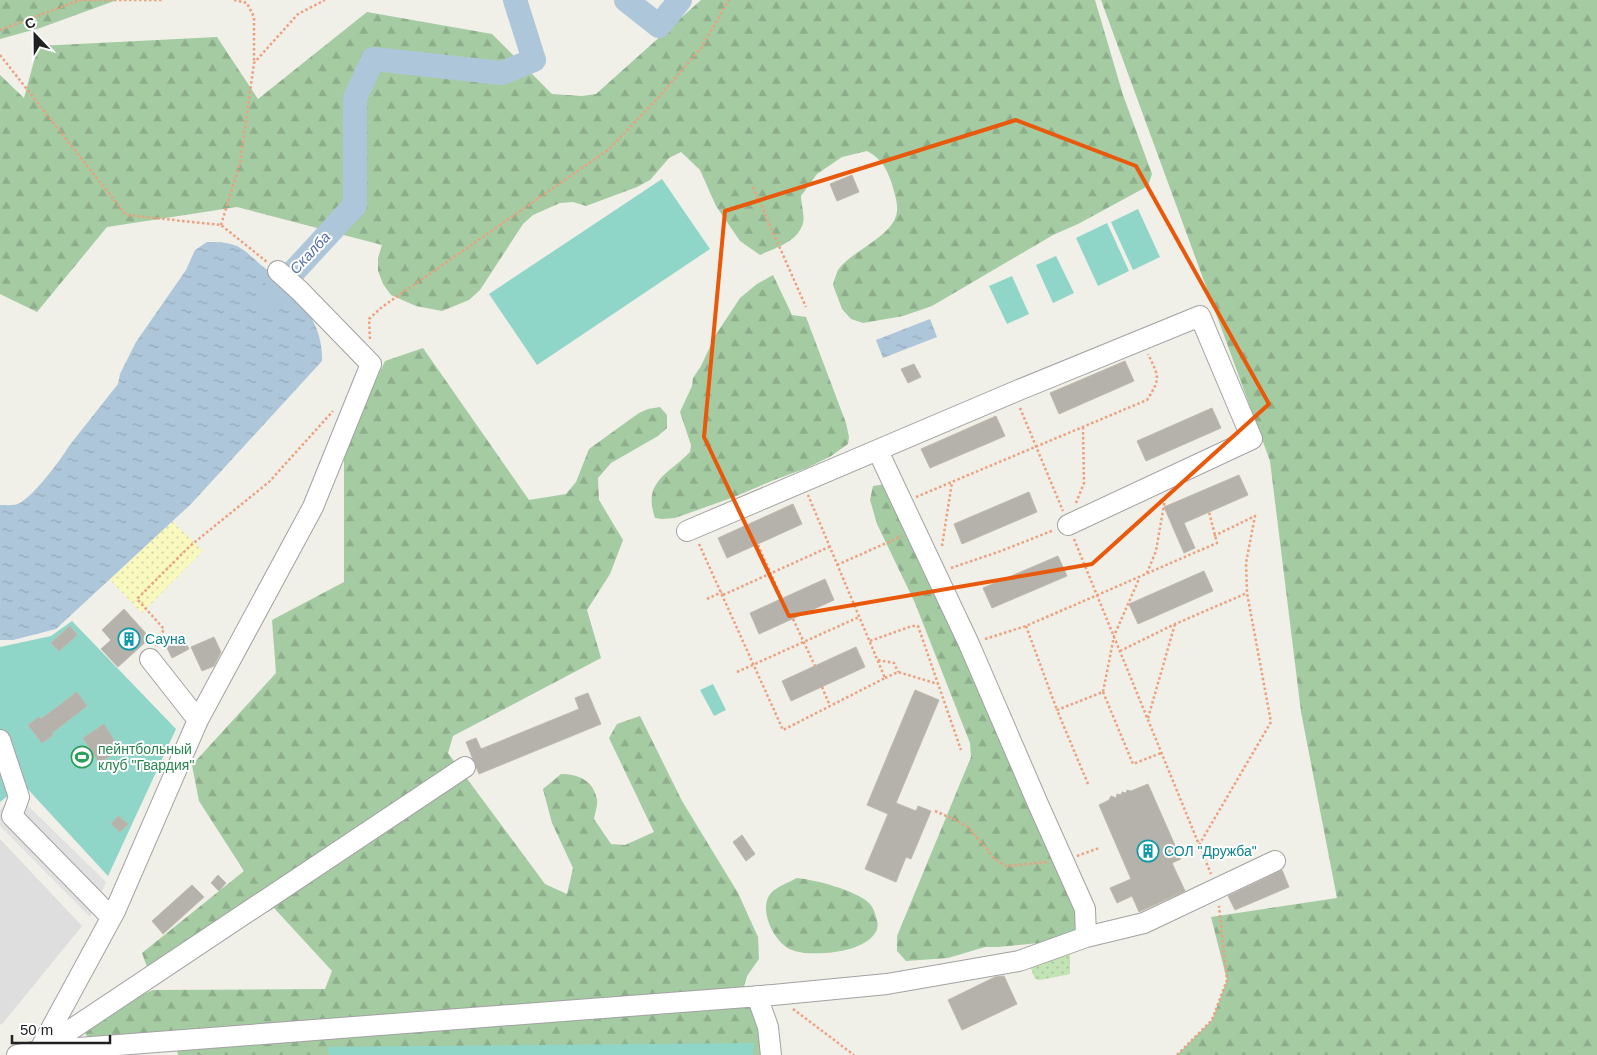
<svg xmlns="http://www.w3.org/2000/svg" width="1597" height="1055" font-family="Arial,sans-serif">
<defs>
<pattern id="grass-dots" width="8" height="8" patternUnits="userSpaceOnUse" patternTransform="scale(1.25)"><rect width="8" height="8" fill="#c2e4b4"/><path d="M2 2h.1M6 6h.1" fill="none" stroke="#a6c39a" stroke-width="1.8" stroke-linecap="round"/></pattern>
<pattern id="forest-firs" width="22" height="20" patternUnits="userSpaceOnUse" patternTransform="scale(1.25)"><rect width="22" height="20" fill="#a5cba2"/><path d="M5 1l3.5 6h-7zM16 11l3.5 6h-7z" fill="#8eae8b"/></pattern>
<pattern id="sand-dots" width="8" height="8" patternUnits="userSpaceOnUse" patternTransform="scale(1.25)"><rect width="8" height="8" fill="#f8f8bf"/><path d="M2 2h.1M6 6h.1" fill="none" stroke="#d4d4a4" stroke-width="1.8" stroke-linecap="round"/></pattern>
<pattern id="water-ripples" width="26" height="14" patternUnits="userSpaceOnUse" patternTransform="scale(1.25)"><rect width="26" height="14" fill="#aec6d9"/><path d="M2 4q2-2 4 0t4 0M15 11q2-2 4 0t4 0" fill="none" stroke="#95aaba"/></pattern>
</defs>
<rect width="100%" height="100%" fill="#f0efe8"/>
<path fill="#dfdede" d="M 0,839 L 82,926 L 3,1023 L 0,1025 Z"/>
<path fill="url(#grass-dots)" d="M 1070,951 L 1070,974 L 1040,980 L 1035,979 L 1030,966 Z"/>
<path fill="url(#forest-firs)" d="M 0,0 L 117,0 L 40,28 L 0,39 Z
M 701,0 L 1095,0 L 1123,95 L 1152,174 L 1148,186 L 1078,224 L 1053,235 L 932,306 L 903,316 L 863,323 L 851,319 L 842,309 L 833,285 C 834,280 836,275 838,270 C 852,250 895,236 897,211 C 898,202 894,192 892,184 C 886,168 883,160 867,151 L 842,157 L 817,174 L 801,196 C 801,204 805,216 803,223 C 798,242 775,248 760,255 L 740,241 L 716,206 L 700,170 L 681,152 L 669,158 L 650,180 L 637,187 L 586,206 L 573,202 L 560,203 L 533,215 L 523,224 L 480,290 L 469,300 L 442,311 L 416,306 L 391,295 L 383,284 L 378,271 L 378,258 L 382,245 L 237,207 L 107,227 L 37,312 L 0,294 L 0,75 L 24,98 L 38,46 L 217,37 L 258,99 L 367,12 L 492,34 L 552,94 L 582,96 L 596,94 Z
M 1101,0 L 1597,0 L 1597,1055 L 1177,1055 L 1212,1020 L 1227,980 L 1211,917 L 1337,898 L 1301,712 L 1270,461 Z
M 773,275 L 792,315 L 806,317 L 846,423 L 849,437 L 848,444 L 831,456 L 807,468 L 774,480 L 734,497 L 675,518 L 662,519 L 655,518 C 642,481 669,474 690,452 L 691,445 L 680,412 L 692,386 L 693,378 L 701,366 L 715,336 L 740,298 L 757,284 Z
M 423,348 L 529,500 L 566,494 L 576,482 L 589,449 L 639,413 L 648,409 L 660,407 L 667,415 L 667,428 L 658,436 L 611,463 L 598,478 L 599,500 L 623,540 L 610,574 L 587,610 L 601,658 L 453,736 L 448,753 L 545,884 L 567,894 L 573,868 L 552,823 L 543,789 L 561,774 C 578,774 593,780 597,799 C 598,805 595,813 594,819 L 611,844 L 625,845 L 654,832 L 609,738 L 617,724 L 640,716 L 682,801 L 738,893 L 758,937 L 759,959 L 747,976 L 744,987 L 746,998 L 774,1055 L 178,1055 L 177,1050 L 95,1053 L 79,1020 L 153,990 L 325,989 L 332,971 L 274,908 L 151,978 L 142,953 L 244,871 L 199,801 L 192,765 L 276,673 L 272,620 L 344,582 L 344,448 L 385,361 Z
M 886,484 L 1078,905 L 1076,930 L 1039,943 L 998,947 L 985,947 L 948,958 L 906,961 L 897,951 L 897,936 L 971,757 L 970,743 L 915,603 L 877,524 L 870,500 L 873,486 Z
M 797,878 C 816,880 855,890 869,903 C 874,908 875,914 877,920 C 881,935 865,944 853,948 C 839,953 806,956 792,950 C 775,944 757,909 771,893 C 775,888 791,881 797,878 Z"/>
<path fill="url(#sand-dots)" d="M 172,521 L 203,551 L 142,613 L 110,580 Z"/>
<path fill="#8fd6c9" d="M 662,179 L 710,249 L 537,365 L 489,294 Z
M 1138,209 L 1160,257 L 1133,270 L 1111,222 Z
M 1107,223 L 1129,271 L 1098,286 L 1076,238 Z
M 1056,256 L 1074,293 L 1053,303 L 1036,265 Z
M 1012,276 L 1029,314 L 1007,324 L 989,286 Z
M 72,621 L 176,729 L 108,876 L 23,784 L 0,802 L 0,647 L 51,636 Z
M 713,684 L 726,710 L 714,716 L 700,690 Z
M 754,1043 L 753,1055 L 329,1055 L 327,1047 Z"/>
<path fill="#e1e1e1" d="M 16,794 L 106,882 L 90,917 L 0,826 L 0,810 Z"/>
<path fill="url(#water-ripples)" d="M 207,242 C 217,242 227,242 237,246 C 245,250 254,259 261,265 C 292,289 324,319 322,361 L 191,504 L 56,629 L 13,640 L 0,640 L 0,505 C 6,505 15,506 20,503 C 35,494 60,461 69,446 L 118,384 L 120,374 L 136,342 L 186,270 L 195,250 Z
M 930,319 L 937,337 L 883,358 L 876,340 Z"/>
<g fill="none" stroke-linecap="round" stroke-linejoin="round">
<path stroke="#aec6d9" stroke-width="24" d="M 626,0 L 659,26 L 680,0
M 272,295 L 355,205 L 355,98 L 373,59 L 502,73 L 534,60 L 515,0"/>
</g>
<path fill="#b5b2ab" stroke="#c0b9ac" d="M 852,175 L 859,192 L 837,201 L 830,184 Z
M 1125,361 L 1134,381 L 1059,414 L 1050,393 Z
M 914,364 L 921,377 L 908,383 L 901,369 Z
M 1212,408 L 1221,428 L 1146,461 L 1137,441 Z
M 996,416 L 1005,436 L 930,468 L 921,449 Z
M 1239,475 L 1248,495 L 1184,523 L 1195,548 L 1184,553 L 1164,507 Z
M 1029,492 L 1037,512 L 962,544 L 954,524 Z
M 793,504 L 802,524 L 727,558 L 718,538 Z
M 1058,556 L 1067,576 L 992,608 L 983,588 Z
M 1204,571 L 1213,591 L 1138,624 L 1129,604 Z
M 825,579 L 834,600 L 759,634 L 750,613 Z
M 124,609 L 150,638 L 118,667 L 101,649 L 111,640 L 102,630 Z
M 70,626 L 77,635 L 59,651 L 51,643 Z
M 214,637 L 221,652 L 214,666 L 202,671 L 191,647 Z
M 183,638 L 189,649 L 172,658 L 166,646 Z
M 856,647 L 865,667 L 791,701 L 782,681 Z
M 915,690 L 939,700 L 896,803 L 916,811 L 918,806 L 931,811 L 911,859 L 906,857 L 896,882 L 865,869 L 888,814 L 867,805 Z
M 77,692 L 87,706 L 52,733 L 53,735 L 42,743 L 28,725 L 39,717 L 41,719 Z
M 588,693 L 601,724 L 479,774 L 466,742 L 476,738 L 481,749 L 579,709 L 575,698 Z
M 104,724 L 120,750 L 99,763 L 83,738 Z
M 1148,784 L 1181,859 L 1172,863 L 1185,891 L 1139,912 L 1132,896 L 1117,903 L 1110,888 L 1131,879 L 1099,805 L 1109,800 L 1111,796 L 1116,798 L 1117,794 L 1121,795 L 1122,792 L 1126,793 L 1127,790 L 1131,791 Z
M 118,816 L 128,824 L 120,832 L 111,824 Z
M 742,835 L 755,854 L 746,861 L 733,842 Z
M 1282,870 L 1289,887 L 1235,910 L 1228,896 Z
M 218,875 L 226,883 L 219,891 L 211,883 Z
M 192,885 L 204,897 L 163,934 L 152,921 Z
M 1004,976 L 1017,1004 L 962,1030 L 948,1000 L 995,977 Z"/>
<g fill="none" stroke-linecap="round" stroke-linejoin="round">
<g stroke="#a2a2a2" stroke-width="22">
<path id="minor" d="M 687,531 L 1014,392 L 1200,316 L 1252,439 L 1068,525
M 150,659 L 198,720 L 115,911 L 39,1051 L 465,767
M 198,720 L 313,507 L 371,364 L 300,291 L 278,271
M 0,740 L 19,797 L 12,816 L 111,917
M 1086,937 L 1144,923 L 1275,861
M 757,996 L 768,1027 L 771,1055
M 17,1055 L 39,1051 L 773,995 L 887,984 L 1019,961 L 1086,937 L 1085,909 L 1038,804 L 969,644 L 878,451"/>
</g>
<path stroke="#eca07e" stroke-width="2.5" stroke-dasharray="2.5 2.5" stroke-linecap="butt" d="M 79,0 L 162,0
M 234,0 L 247,3 L 254,17 L 254,61
M 0,30 L 80,0
M 0,55 L 126,215 L 221,225 L 267,262
M 753,187 L 806,307
M 221,225 L 240,163 L 254,63 L 298,14 L 325,0
M 370,339 L 369,319 L 382,307 L 608,150 L 658,98 L 701,48 L 729,0
M 1020,408 L 1063,511
M 916,497 L 1147,400 C 1161,378 1159,377 1148,354
M 1076,503 L 1084,483 L 1083,428
M 1074,539 L 1211,874
M 699,544 L 783,730 L 885,678 L 808,495
M 758,545 L 782,599
M 942,546 L 952,482
M 837,565 L 902,536
M 951,568 L 1001,551 L 1054,530
M 1147,573 L 1156,551 L 1165,499
M 723,595 L 829,547
M 707,599 L 722,592
M 793,619 L 815,666
M 1026,626 L 1057,710
M 985,639 L 1026,626 L 1217,543 L 1209,512
M 870,641 L 912,626 L 918,626 L 961,750
M 156,646 L 164,629 L 137,599 L 190,546 L 269,482 L 333,411
M 1120,651 L 1175,624 L 1247,593
M 878,660 L 894,663 L 898,672
M 737,672 L 859,617
M 885,678 L 898,672 L 938,684
M 822,687 L 830,706
M 1103,692 L 1133,764 L 1161,753
M 1148,718 L 1175,624
M 1088,784 L 1057,710 L 1103,692 L 1114,636 L 1139,579
M 935,811 L 958,821 L 969,828 L 994,858 L 1006,866 L 1048,862
M 1199,845 L 1271,722 L 1247,593 L 1246,563 L 1255,516 L 1214,536
M 1077,856 L 1099,848
M 793,1009 L 854,1055
M 1177,1055 L 1212,1020 L 1227,980 L 1219,906"/>
<use href="#minor" stroke="#fff" stroke-width="20"/>
</g>
<path fill="none" stroke="#e8590c" stroke-width="4" stroke-linejoin="round" d="M 1016,120 L 1136,166 L 1269,404 L 1092,564 L 789,616 L 704,437 L 725,211 Z"/>
<defs>
<g id="building-ring" transform="scale(1.125)"><circle r="9.5" fill="#fff" stroke="#0f9aa8" stroke-width="1.5"/><path d="M-4-6H4V6H1V3H-1V6H-4ZM-2.5-4.3h1.7v1.8h-1.7ZM.8-4.3h1.7v1.8H.8ZM-2.5-1h1.7V.8h-1.7ZM.8-1h1.7V.8H.8Z" fill="#0f9aa8"/></g>
<g id="stadium-ring" transform="scale(1.125)"><circle r="9.5" fill="#fff" stroke="#2e9e5b" stroke-width="1.5"/><path d="M0-5a6.5 5 0 1 0 0 10a6.5 5 0 1 0 0-10ZM-3.5-1.8h7v3.6h-7Z" fill="#2e9e5b"/></g>
</defs>
<g fill-rule="evenodd">
<use href="#building-ring" x="129" y="639"/>
<use href="#stadium-ring" x="82" y="757"/>
<use href="#building-ring" x="1148" y="851"/>
</g>
<g text-anchor="middle" stroke-width="4" stroke-linejoin="round" paint-order="stroke">
<g font-size="14" fill="#0d838f" stroke="#fff" text-anchor="start">
<text x="145" y="644">Сауна</text>
<text x="1164" y="856">СОЛ "Дружба"</text>
</g>
<g font-size="14" fill="#27864d" stroke="#fff" text-anchor="start">
<text x="98" y="754">пейнтбольный<tspan x="98" dy="16">клуб "Гвардия"</tspan></text>
</g>
<g font-size="15" font-style="italic" fill="#566ea7" stroke="#fff">
<text transform="translate(310 253) rotate(-47)" y="5">Скалба</text>
</g>
</g>
<g transform="translate(35 35) rotate(338)" stroke="#ffffff" stroke-width="4" paint-order="stroke">
<path d="M0-4L9 19L0 12L-9 19Z" fill="#212121"/>
<text y="-8" font-size="14" font-weight="bold" text-anchor="middle" fill="#212121">С</text>
</g>
<path d="M12 1035v8h98v-8" fill="none" stroke="#212121" stroke-width="2.5"/>
<text x="20" y="1035" font-size="15" fill="#212121" stroke="#ffffff" stroke-width="4" paint-order="stroke">50 m</text>
</svg>
